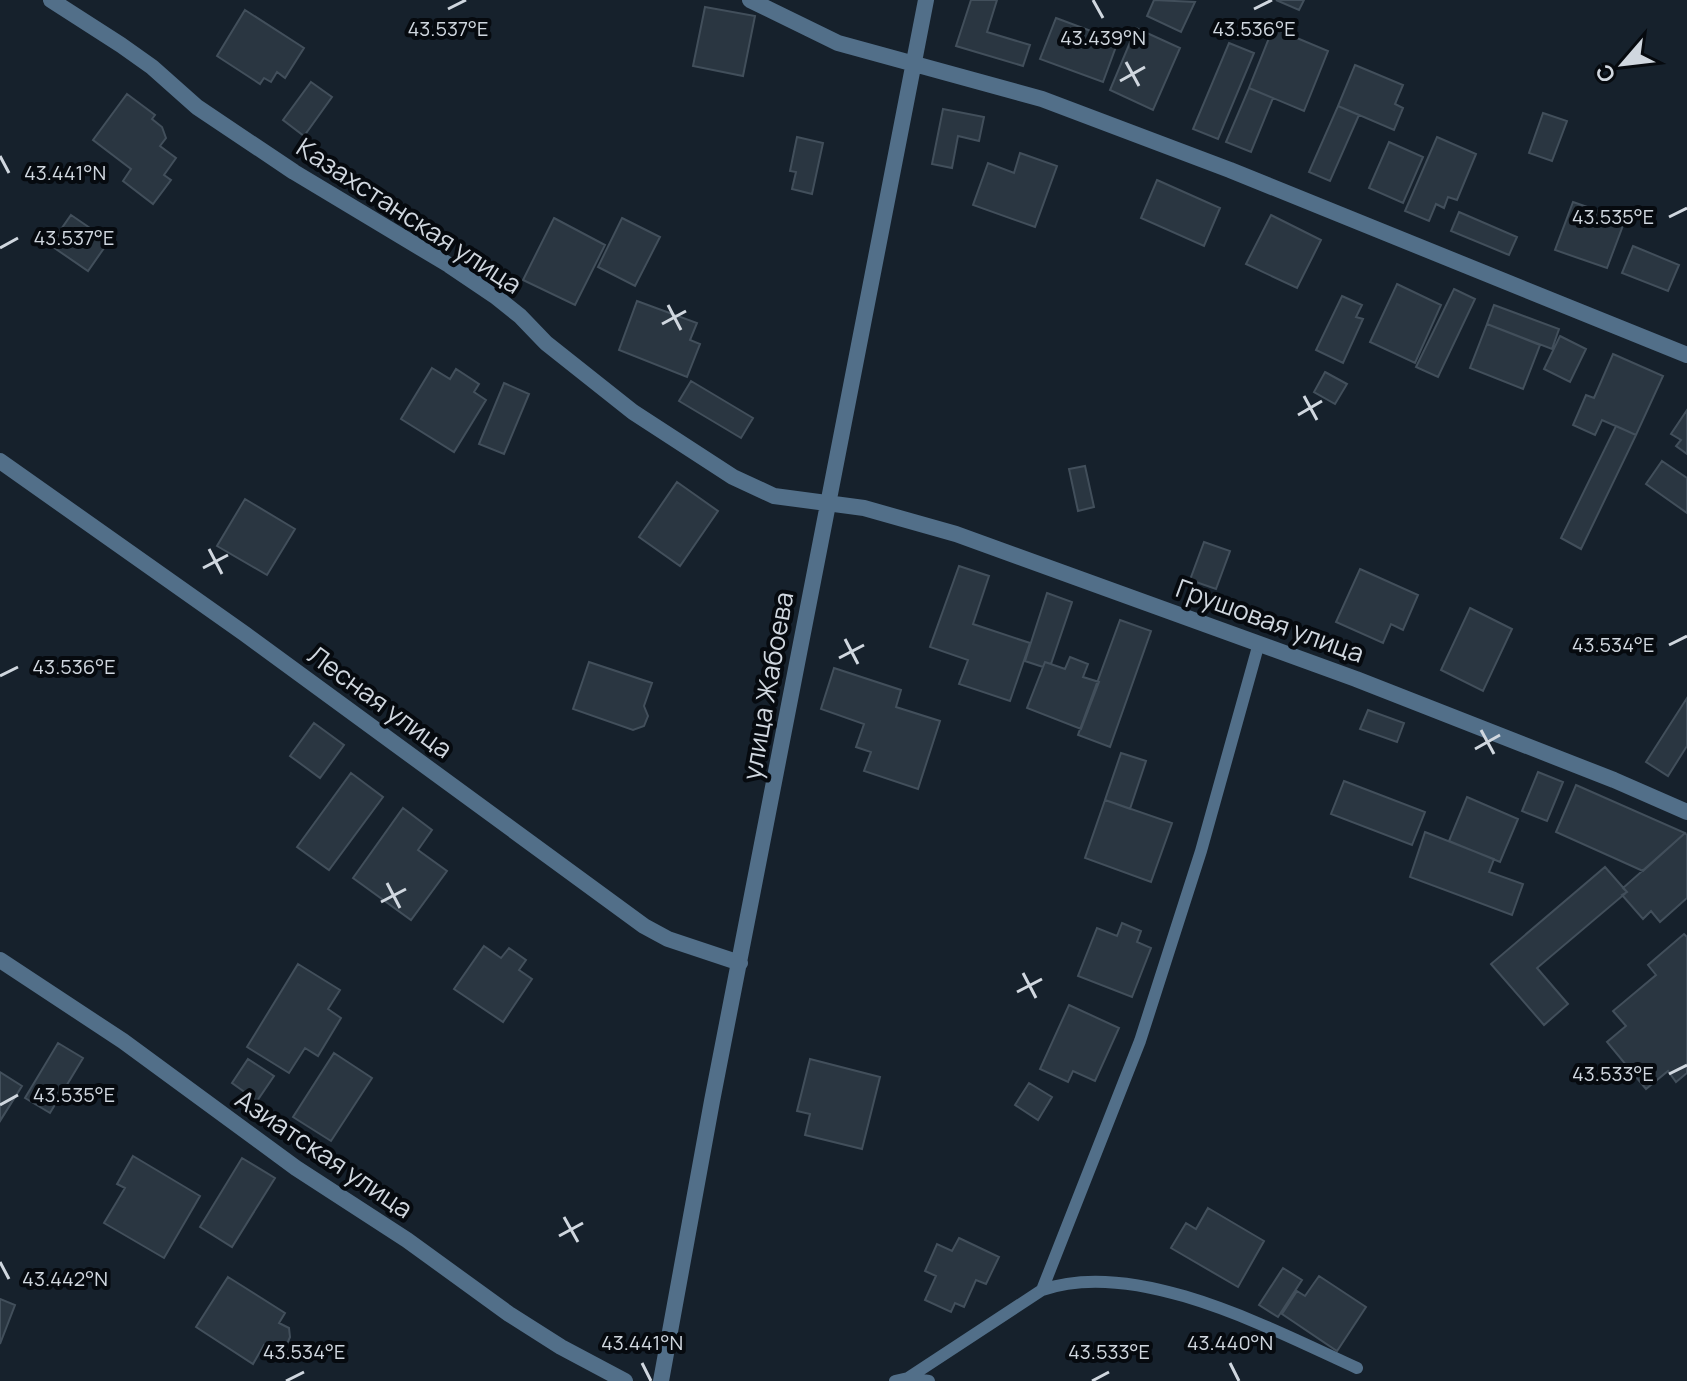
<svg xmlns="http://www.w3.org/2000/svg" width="1687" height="1381" font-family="Manrope,sans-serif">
<rect width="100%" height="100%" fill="#16212c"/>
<path fill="#2a3641" stroke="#424f5b" stroke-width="2" d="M 971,0 L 997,0 L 987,32 L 1030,45 L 1023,66 L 956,46 Z
M 1154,0 L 1195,2 L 1181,32 L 1147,16 Z
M 1276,0 L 1304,0 L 1299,10 Z
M 705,7 L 755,16 L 743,76 L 693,66 Z
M 245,10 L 304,48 L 285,78 L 277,72 L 271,82 L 264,78 L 260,84 L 217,56 Z
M 1056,18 L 1118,41 L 1103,82 L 1040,59 Z
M 1136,28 L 1180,48 L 1153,110 L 1110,90 Z
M 1273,28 L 1328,51 L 1304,111 L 1249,88 Z
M 1229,43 L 1254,53 L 1218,139 L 1193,129 Z
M 1355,65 L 1403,85 L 1395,104 L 1403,108 L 1394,130 L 1338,106 Z
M 311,82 L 332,97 L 304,136 L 283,120 Z
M 1249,88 L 1273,98 L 1251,152 L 1226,142 Z
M 127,94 L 155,115 L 152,119 L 162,127 L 166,138 L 160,146 L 176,158 L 164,175 L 171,180 L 153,204 L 123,181 L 131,169 L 93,140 Z
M 1338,106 L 1359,115 L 1330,181 L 1309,172 Z
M 943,109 L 984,117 L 979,141 L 958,136 L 952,168 L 932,164 Z
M 1543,113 L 1567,121 L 1552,161 L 1529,153 Z
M 797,137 L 823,143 L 812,194 L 792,189 L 796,172 L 790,171 Z
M 1437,137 L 1476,154 L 1457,200 L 1448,197 L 1444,208 L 1436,204 L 1429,221 L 1405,211 Z
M 1389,142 L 1423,157 L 1403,203 L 1369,188 Z
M 1020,153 L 1057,166 L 1035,227 L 973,205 L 988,163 L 1014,173 Z
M 1157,180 L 1220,208 L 1204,246 L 1141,218 Z
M 1573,202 L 1625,220 L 1607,268 L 1555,250 Z
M 1459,212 L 1517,237 L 1509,255 L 1451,231 Z
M 71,215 L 109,241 L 88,271 L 50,245 Z
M 1271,215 L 1321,240 L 1297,288 L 1246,264 Z
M 554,218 L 605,245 L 575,305 L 523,280 Z
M 622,218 L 660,237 L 635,286 L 598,267 Z
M 1633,246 L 1679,265 L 1668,291 L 1622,273 Z
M 1397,284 L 1441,305 L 1415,363 L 1370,342 Z
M 1454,289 L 1475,299 L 1438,377 L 1416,367 Z
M 1342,296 L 1362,305 L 1356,317 L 1363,319 L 1343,363 L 1316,350 Z
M 637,301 L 697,323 L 690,340 L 700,344 L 687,377 L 619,350 Z
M 1494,305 L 1559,329 L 1552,349 L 1487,324 Z
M 1487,324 L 1540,345 L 1523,389 L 1470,368 Z
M 1560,336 L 1586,349 L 1570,382 L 1544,369 Z
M 1613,354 L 1663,376 L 1636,435 L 1602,420 L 1595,435 L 1573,425 L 1586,395 L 1594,398 Z
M 432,368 L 450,379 L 456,369 L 479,384 L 474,392 L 486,400 L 454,452 L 401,419 Z
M 1325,372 L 1347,384 L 1335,404 L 1314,392 Z
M 691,381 L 753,418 L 741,438 L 679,401 Z
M 504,383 L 529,394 L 504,454 L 479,444 Z
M 1687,410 L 1687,454 L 1676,446 L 1681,440 L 1671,434 Z
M 1616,426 L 1636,435 L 1581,549 L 1561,538 Z
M 1662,461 L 1687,478 L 1687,513 L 1646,484 Z
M 1085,466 L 1094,507 L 1078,511 L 1069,469 Z
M 677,482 L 718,511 L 680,566 L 639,537 Z
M 245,499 L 295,529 L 267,575 L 217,546 Z
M 1204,542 L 1230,551 L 1216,589 L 1190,580 Z
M 959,566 L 989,576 L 973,624 L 1030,643 L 1010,701 L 959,684 L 968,660 L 930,647 Z
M 1360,569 L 1418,595 L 1403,630 L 1391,624 L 1383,643 L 1336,622 Z
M 1047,593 L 1072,602 L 1051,664 L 1045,662 L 1043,667 L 1025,661 Z
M 1470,608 L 1512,629 L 1483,691 L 1441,670 Z
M 1120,620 L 1151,631 L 1110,747 L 1078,735 Z
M 1070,657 L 1088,664 L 1083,677 L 1099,682 L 1081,729 L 1027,708 L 1045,662 L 1065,669 Z
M 589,662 L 652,683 L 644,706 L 648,716 L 644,726 L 633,730 L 573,709 Z
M 834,668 L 901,690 L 896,707 L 940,721 L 918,789 L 864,771 L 871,752 L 856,747 L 864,724 L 821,709 Z
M 1687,698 L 1687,746 L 1668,776 L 1646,762 Z
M 1368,710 L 1404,723 L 1397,742 L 1360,729 Z
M 314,723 L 344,745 L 320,778 L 290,756 Z
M 1121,753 L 1146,761 L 1130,809 L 1105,800 Z
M 1538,772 L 1563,782 L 1547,821 L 1522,811 Z
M 351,773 L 383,797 L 329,870 L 297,847 Z
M 1344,781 L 1425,812 L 1412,845 L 1331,814 Z
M 1576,785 L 1685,833 L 1643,871 L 1556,832 Z
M 1467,797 L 1518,819 L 1500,862 L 1449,841 Z
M 1105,800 L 1172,823 L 1151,882 L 1085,858 Z
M 403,808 L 432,830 L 418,850 L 447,871 L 411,920 L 353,878 Z
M 1425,832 L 1494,859 L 1489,872 L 1523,884 L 1512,915 L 1410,877 Z
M 1685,833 L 1687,835 L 1687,898 L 1660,922 L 1651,911 L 1643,919 L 1622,895 L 1627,892 L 1623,888 Z
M 1605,867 L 1627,892 L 1537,968 L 1568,1004 L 1544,1025 L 1491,964 Z
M 1122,923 L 1141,931 L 1137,942 L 1151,948 L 1132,997 L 1078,976 L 1097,928 L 1117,936 Z
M 1684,934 L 1687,937 L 1687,1073 L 1676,1082 L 1668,1071 L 1646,1089 L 1607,1042 L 1626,1026 L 1613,1011 L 1656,975 L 1648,965 Z
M 484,946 L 501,958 L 509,948 L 526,960 L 519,970 L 532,979 L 503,1022 L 454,989 Z
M 298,964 L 340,990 L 328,1009 L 341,1018 L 318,1056 L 305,1048 L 289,1073 L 247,1047 Z
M 1069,1005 L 1119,1028 L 1095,1081 L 1073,1071 L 1068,1082 L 1040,1069 Z
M 58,1043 L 83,1058 L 50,1113 L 25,1098 Z
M 334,1053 L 372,1078 L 331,1141 L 293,1117 Z
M 248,1059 L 274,1076 L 257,1101 L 232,1083 Z
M 810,1059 L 880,1077 L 862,1149 L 805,1135 L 810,1114 L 797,1111 Z
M 0,1072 L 22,1086 L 0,1121 Z
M 1029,1083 L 1052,1097 L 1038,1120 L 1015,1105 Z
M 133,1156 L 200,1196 L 164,1258 L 104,1223 L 125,1188 L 117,1184 Z
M 242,1158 L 275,1178 L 232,1247 L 200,1227 Z
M 1208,1208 L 1264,1241 L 1238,1287 L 1171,1248 L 1186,1223 L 1196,1229 Z
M 959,1238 L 999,1257 L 986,1284 L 976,1280 L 964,1307 L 955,1303 L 951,1312 L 925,1300 L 936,1276 L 925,1271 L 937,1244 L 952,1251 Z
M 1283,1268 L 1302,1280 L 1278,1317 L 1259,1305 Z
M 1319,1276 L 1366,1307 L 1337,1351 L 1282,1314 L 1297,1291 L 1305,1296 Z
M 228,1277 L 285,1313 L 279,1323 L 289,1328 L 290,1337 L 285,1349 L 273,1351 L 264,1345 L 253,1364 L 196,1327 Z
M 0,1299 L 15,1305 L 0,1344 Z"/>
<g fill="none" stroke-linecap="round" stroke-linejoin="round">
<path stroke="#526f89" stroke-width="12" d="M 1042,1290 C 1136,1257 1271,1329 1357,1368
M 908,1378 L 1042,1290 L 1140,1041 L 1201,851 L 1259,643
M 895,1381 L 908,1378 L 929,1381"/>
<path stroke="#526f89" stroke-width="16" d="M 51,0 L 121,45 L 152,67 L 197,107 L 294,172 L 449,265 L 495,296 L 520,316 L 546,343 L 633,412 L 733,477 L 774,496 L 864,508 L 956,534 L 1356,679 L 1614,780 L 1687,812
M 750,0 L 838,43 L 1042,99 L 1230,170 L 1687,355
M 0,461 L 245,634 L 644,926 L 668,939 L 740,963
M 0,960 L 123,1041 L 296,1168 L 407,1240 L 509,1314 L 561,1347 L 625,1381
M 661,1381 L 712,1101 L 926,0"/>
</g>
<path fill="none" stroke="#d0d7df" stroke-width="3" d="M 1093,0 L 1103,18M 448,9 L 466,0M 1254,9 L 1272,0M 1126,62 L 1139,86M 1120,81 L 1145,67M 0,156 L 9,173M 1669,217 L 1687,208M 0,248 L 18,238M 668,305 L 681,330M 662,324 L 686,311M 1304,396 L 1317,420M 1298,415 L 1322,401M 209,549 L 222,574M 203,568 L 228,555M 845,639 L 858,664M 1669,645 L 1687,636M 839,658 L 864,645M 0,676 L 18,667M 1481,730 L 1494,754M 1475,749 L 1500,735M 387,883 L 400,908M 381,902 L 406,889M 1023,973 L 1036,998M 1017,992 L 1042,979M 1669,1074 L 1687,1065M 0,1105 L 18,1095M 564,1217 L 578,1242M 559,1236 L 583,1223M 0,1262 L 9,1279M 642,1363 L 651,1381M 1230,1363 L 1239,1381M 286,1381 L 304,1372M 1092,1381 L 1109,1372"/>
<g text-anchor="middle" stroke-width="8" stroke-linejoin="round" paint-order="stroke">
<g font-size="26" fill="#d0d7df" stroke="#060a0f">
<text transform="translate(409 216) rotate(33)" y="9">Казахстанская улица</text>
<text transform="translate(1270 621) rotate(20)" y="9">Грушовая улица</text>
<text transform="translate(768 686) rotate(-80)" y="9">улица Жабоева</text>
<text transform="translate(380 702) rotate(36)" y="9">Лесная улица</text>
<text transform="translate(324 1154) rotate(34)" y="9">Азиатская улица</text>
</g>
</g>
<g font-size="20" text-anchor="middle" fill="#d0d7df" stroke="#060a0f" stroke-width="8" stroke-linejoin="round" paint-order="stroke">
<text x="448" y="36">43.537°E</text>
<text x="1254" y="36">43.536°E</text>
<text x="1103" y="45">43.439°N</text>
<text x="65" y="180">43.441°N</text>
<text x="1613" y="224">43.535°E</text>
<text x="74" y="245">43.537°E</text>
<text x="1613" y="652">43.534°E</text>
<text x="74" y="674">43.536°E</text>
<text x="1613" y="1081">43.533°E</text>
<text x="74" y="1102">43.535°E</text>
<text x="65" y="1286">43.442°N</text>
<text x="642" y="1350">43.441°N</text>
<text x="1230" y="1350">43.440°N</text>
<text x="304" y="1359">43.534°E</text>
<text x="1109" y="1359">43.533°E</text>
</g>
<g transform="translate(1623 64) rotate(242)" stroke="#060a0f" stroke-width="6" paint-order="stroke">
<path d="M0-6L14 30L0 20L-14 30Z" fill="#d0d7df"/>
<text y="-12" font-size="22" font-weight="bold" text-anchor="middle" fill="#d0d7df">С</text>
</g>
</svg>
